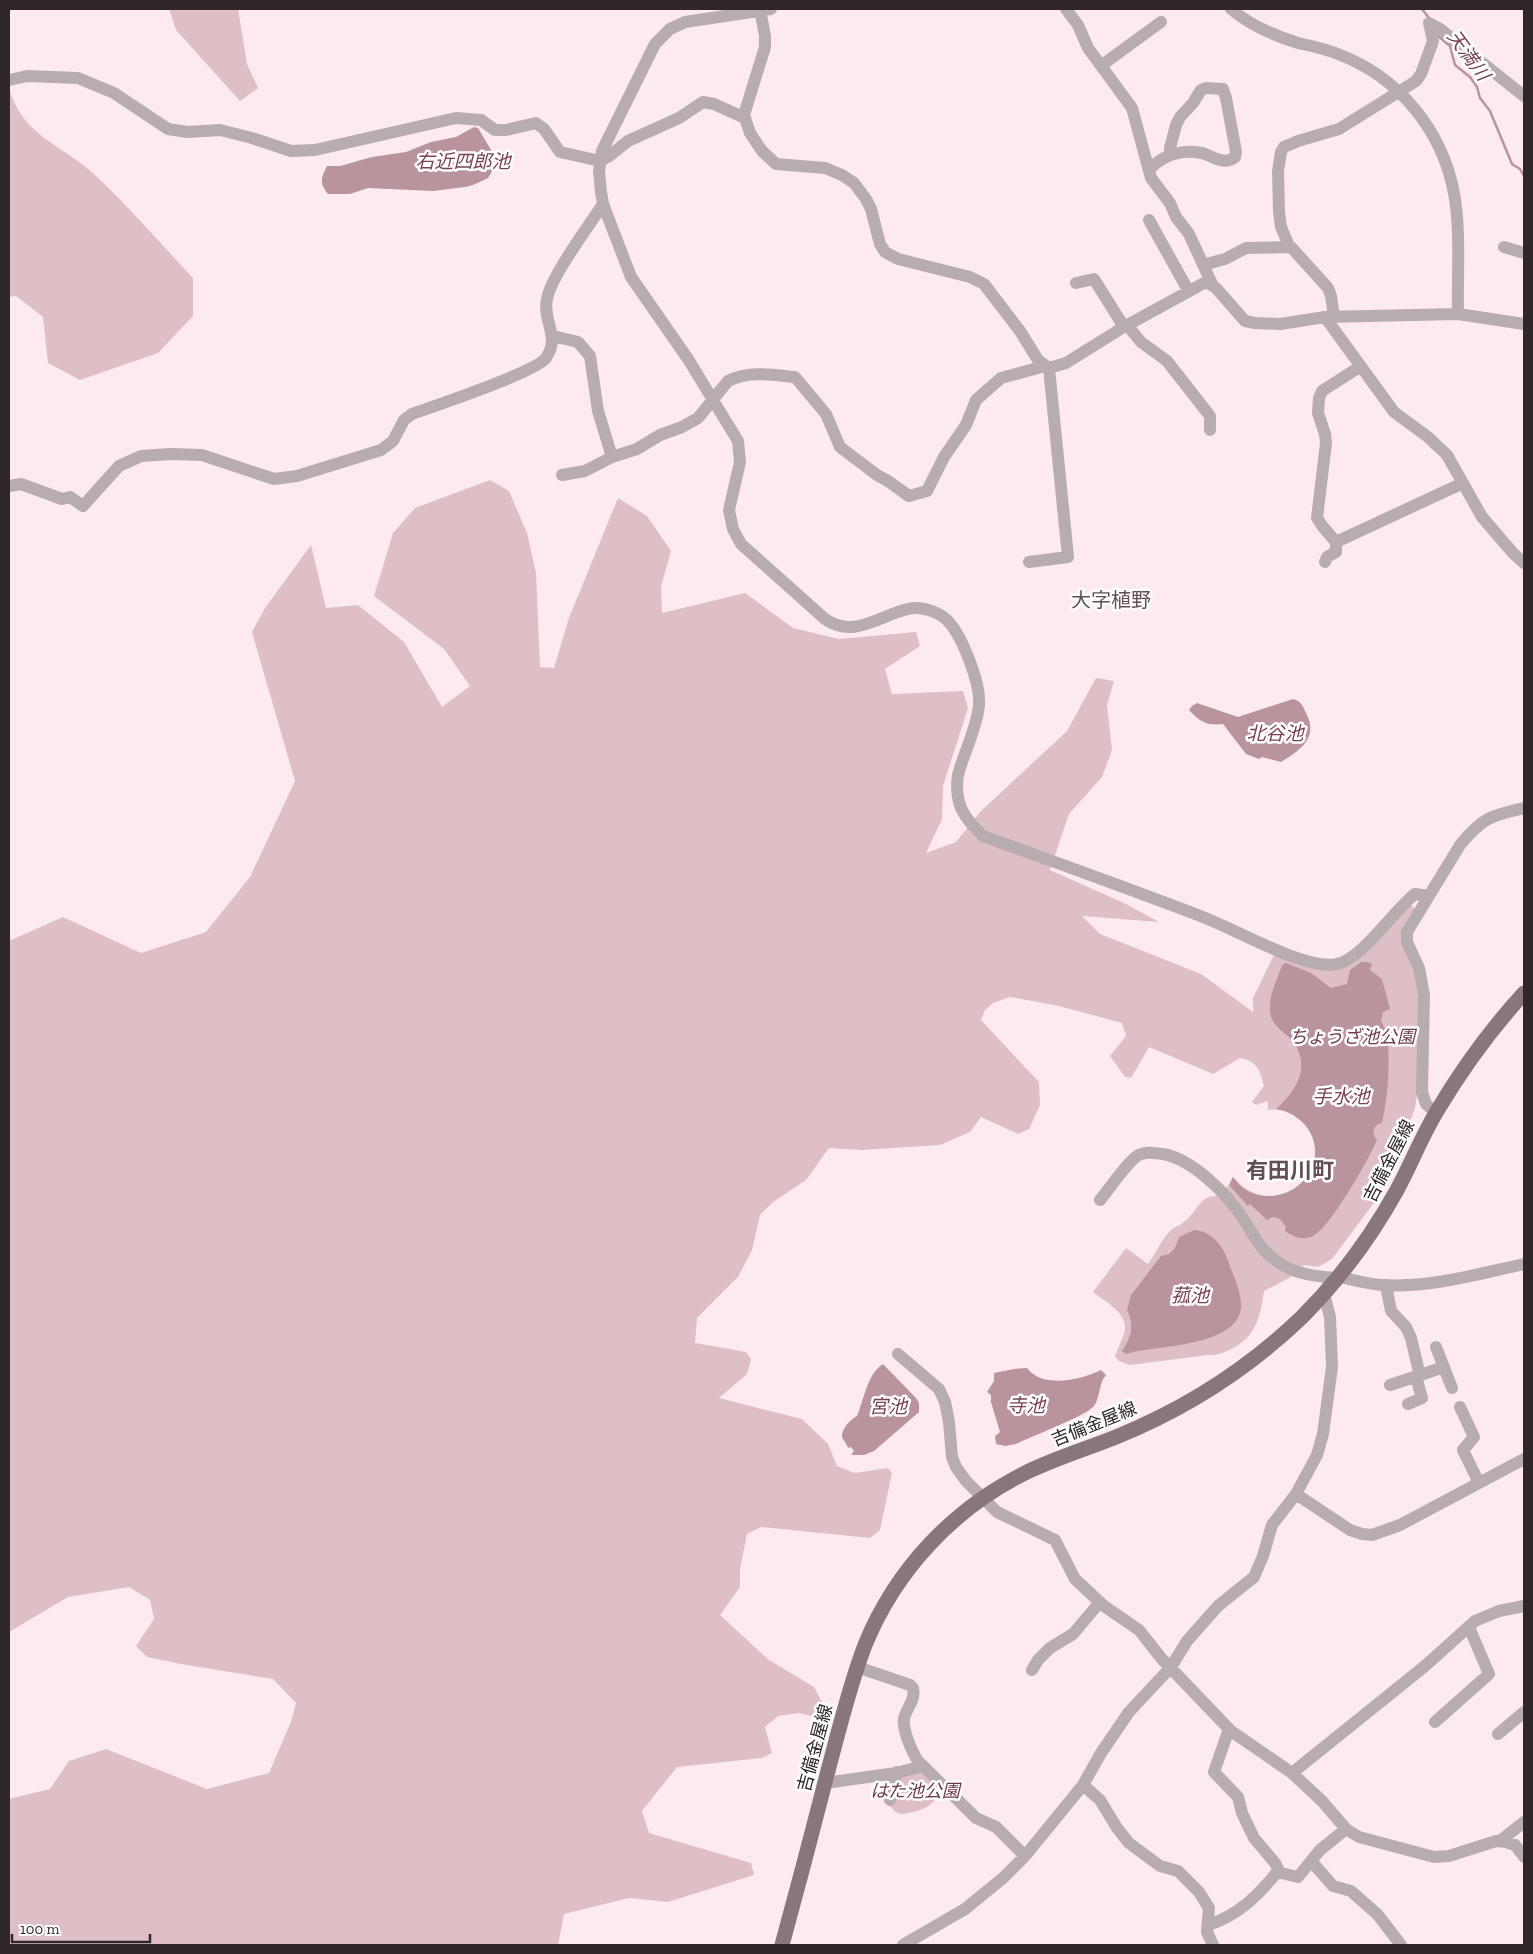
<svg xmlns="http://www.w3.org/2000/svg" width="1533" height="1954" font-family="'Zilla Slab','Noto Sans JP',serif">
<rect width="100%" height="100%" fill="#fdeaee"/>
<path fill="#debfc6" d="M 169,9 L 238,9 L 247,64 L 258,88 L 240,101 L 176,30 Z
M 9,88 C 22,136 63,145 95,175 C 130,208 161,244 193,278 L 193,316 L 158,353 L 80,380 L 48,363 L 43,317 L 16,296 L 9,297 Z
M 490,480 L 509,491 L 527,533 L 536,573 L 540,667 L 554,668 L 569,618 L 618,498 L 647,516 L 671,551 L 661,587 L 662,613 L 745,593 L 793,628 L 839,639 L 916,632 L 920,646 L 885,669 L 892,694 L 963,691 L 968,708 L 943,786 L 942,819 L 926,853 L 956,842 L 981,811 L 1067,731 L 1096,678 L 1114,681 L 1107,705 L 1112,750 L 1102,777 L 1069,814 L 1050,870 L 1126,904 L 1159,922 L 1082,916 L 1100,934 L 1201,974 L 1253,1012 L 1253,998 L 1274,955 C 1299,964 1322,977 1348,965 L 1411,905 L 1415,909 L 1404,926 L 1419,985 L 1418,1089 L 1415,1108 L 1395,1164 L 1376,1200 L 1332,1259 L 1318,1267 L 1304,1265 L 1291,1277 L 1264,1291 C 1260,1319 1255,1339 1227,1351 C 1219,1354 1216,1356 1208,1355 L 1130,1365 L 1119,1361 L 1115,1356 C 1118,1347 1126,1334 1125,1326 C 1124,1311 1103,1300 1093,1292 L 1126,1248 L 1148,1264 C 1156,1253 1161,1240 1171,1230 C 1175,1226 1180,1226 1184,1222 C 1197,1213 1199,1195 1217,1196 L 1229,1185 L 1233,1177 C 1278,1231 1346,1159 1300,1119 C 1290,1111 1280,1108 1268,1110 L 1268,1101 L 1256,1105 L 1252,1102 L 1264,1086 C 1260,1070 1257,1061 1240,1058 L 1213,1074 L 1149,1047 L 1131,1078 L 1125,1077 L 1110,1056 L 1126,1036 L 1122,1023 L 1059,1006 L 1010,997 L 993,1003 L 985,1010 L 981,1020 L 1039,1082 L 1040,1105 L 1029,1129 L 1018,1134 L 981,1117 L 970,1132 L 940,1145 L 862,1150 L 829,1148 L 806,1180 L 773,1202 L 760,1215 L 752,1250 L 738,1277 L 697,1318 L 695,1343 L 746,1352 L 751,1359 L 747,1374 L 719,1398 L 802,1419 L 828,1444 L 837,1466 L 855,1473 L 888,1468 L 892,1473 L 880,1530 L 870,1538 L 761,1527 L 747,1534 L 740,1569 L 740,1587 L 720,1615 L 769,1660 L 814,1687 L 826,1710 L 816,1717 L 799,1713 L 778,1716 L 765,1727 L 772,1753 L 762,1758 L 677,1767 L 642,1811 L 649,1833 L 751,1863 L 754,1875 L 668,1902 L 629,1898 L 564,1914 L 558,1945 L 9,1945 L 9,1799 L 50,1789 L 69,1761 L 106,1749 L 207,1789 L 269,1773 L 291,1722 L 296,1703 L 273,1679 L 181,1664 L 147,1657 L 136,1646 L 154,1619 L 150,1600 L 129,1587 L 68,1597 L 9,1632 L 9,941 L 63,917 L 141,953 L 206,932 L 250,877 L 295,781 L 252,632 L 265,608 L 311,545 L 326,608 L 358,605 L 404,642 L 442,707 L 470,686 L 444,649 L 374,596 L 393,533 L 415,508 Z
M 920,1770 L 940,1789 C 938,1807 915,1813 900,1814 L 894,1811 L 887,1802 L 893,1776 Z"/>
<path fill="#b9949d" d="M 474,127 L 478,128 L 497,160 L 496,165 L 488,178 L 473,185 L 465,187 L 433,191 L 368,188 L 350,194 L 328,194 C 319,183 321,178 327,166 L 340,166 L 372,157 L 406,152 L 431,142 L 456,137 Z
M 1293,699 C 1301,701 1303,706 1306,713 C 1319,737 1301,750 1281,762 L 1262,757 L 1259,759 L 1246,754 L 1223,724 C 1207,726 1200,722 1189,710 L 1192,706 L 1197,703 L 1238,717 Z
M 1361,962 L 1367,962 L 1372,964 L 1370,970 L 1382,979 L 1390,1009 L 1383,1012 L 1381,1020 L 1384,1027 L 1387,1029 C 1390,1061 1389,1091 1382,1123 C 1373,1125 1371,1133 1377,1140 C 1369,1159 1330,1228 1313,1236 C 1303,1241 1293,1237 1285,1231 L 1286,1227 L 1280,1219 L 1273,1217 L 1267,1220 L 1250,1204 L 1248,1206 L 1229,1185 L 1233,1177 C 1237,1182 1241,1187 1246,1190 C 1268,1203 1298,1194 1310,1172 C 1325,1144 1306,1114 1276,1109 C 1295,1092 1312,1067 1293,1042 C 1286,1033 1275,1028 1271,1017 C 1266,1000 1277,981 1282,965 L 1286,963 L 1311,973 L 1331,988 L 1347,984 L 1350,970 Z
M 1194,1230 C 1211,1231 1223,1245 1228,1261 C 1233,1275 1241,1290 1241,1305 C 1241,1348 1153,1345 1126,1354 L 1122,1351 C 1131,1337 1135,1326 1127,1310 L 1131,1295 L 1161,1256 L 1169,1254 L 1175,1248 L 1179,1237 Z
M 883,1364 L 916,1398 L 919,1403 L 919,1412 L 874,1451 L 864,1455 L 851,1455 L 854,1451 L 851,1447 L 848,1448 C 847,1444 843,1440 842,1437 C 841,1429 851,1419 857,1416 C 864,1400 867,1374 883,1364 Z
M 1027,1368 C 1043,1389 1081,1380 1101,1370 L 1106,1375 C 1098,1384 1101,1398 1093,1407 C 1083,1417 1032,1436 1016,1444 L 1005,1446 L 996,1444 L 995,1436 L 1000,1432 L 991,1402 L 991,1395 L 987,1392 L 994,1381 L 994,1373 L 1014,1369 Z"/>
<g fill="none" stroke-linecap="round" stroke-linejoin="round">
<path stroke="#b9949d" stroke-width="2.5" d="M 1422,9 L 1429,18
M 1437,35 L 1450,46 L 1455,65 L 1470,77 L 1477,87 L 1480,98 L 1490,111 L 1512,164 L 1520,169 L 1524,176"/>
<path stroke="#b7adb0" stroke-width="12" d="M 760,9 L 765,36 L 765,47 L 744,115 L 750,133 L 762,151 L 776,164 L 825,168 L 842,175 L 854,183 L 866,199 L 871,209 L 880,244 L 885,252 L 898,259 L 970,277 L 984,284 L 1020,331 L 1038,360 L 1049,368 L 1066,363 L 1122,328 L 1204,283 L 1208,283 L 1216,288 L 1245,321 L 1255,323 L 1280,324 L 1325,317 L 1458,314 L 1524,324
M 771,9 L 685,22 L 670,29 L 655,44 L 602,151 L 599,171 L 601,192 L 603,204 L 631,277 L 688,359 L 738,441 L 740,462 L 729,510 L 733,529 L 741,544 L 825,619 C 854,639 878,616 908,609 C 921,606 937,611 947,620 C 962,635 981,684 979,705 C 977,728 964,752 958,775 C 954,803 963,817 983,836 C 1057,863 1130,889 1203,917 C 1235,929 1306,971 1337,964 C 1362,959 1393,911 1415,894 L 1428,896
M 1066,9 L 1078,25 L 1088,48 L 1132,108 L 1151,178 L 1170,203 L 1176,217 L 1189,234 L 1213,286
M 1231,9 C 1250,25 1275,36 1298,43 C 1312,46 1326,49 1338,54 C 1399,77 1442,130 1454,193 C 1461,231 1457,276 1458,314
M 1429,23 L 1440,29 L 1524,96
M 1102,65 L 1161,22
M 9,80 L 27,76 L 78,78 L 114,93 L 168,129 L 187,132 L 220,130 L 252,138 L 291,151 L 315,150 L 456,118 L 481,120 L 495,130 L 506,130 L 536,123 L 544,129 L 560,152 L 600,161 L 608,157 L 628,141 L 679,118 L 703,102 L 714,104 L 745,118
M 1149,170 C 1162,155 1182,149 1202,153 C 1213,156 1224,166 1235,157 L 1236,152 L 1226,98 L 1223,89 L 1206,88 L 1201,90 L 1193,103 L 1180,117 L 1176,125 L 1170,148 L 1170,154
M 1149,220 L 1188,290
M 1289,246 L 1281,227 L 1279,212 L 1278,171 L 1281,152 L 1284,147 L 1298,141 L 1339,129 L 1416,81 L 1421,74 L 1433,41 L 1429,23
M 1504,247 L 1524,253
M 1203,265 L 1225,259 L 1246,248 L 1291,247 L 1328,288 L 1331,296 L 1334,317
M 1076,283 L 1094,279 L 1124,327
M 1325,317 L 1394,412 L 1428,437 L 1447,455 L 1482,517 L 1513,553 L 1524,563
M 1127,325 L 1141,342 L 1167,361 L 1210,416 L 1210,430
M 553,336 L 578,342 L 590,356 L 598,411 L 612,457
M 562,475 L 585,471 L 612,457 L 637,449 L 660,435 L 682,427 L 698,418 L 728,381 C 749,370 773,375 795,377 L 826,414 L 840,447 L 877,475 L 888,481 L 909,496 L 927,491 L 944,457 L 966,425 L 976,400 L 1001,378 L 1045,366
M 9,486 L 21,484 L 62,499 L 70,497 L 83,506 L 119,466 L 141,456 L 171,454 L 202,455 L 274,479 L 297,476 L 381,450 L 393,441 L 404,420 L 412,414 C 434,406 536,372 546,358 C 561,336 542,321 547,299 C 551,276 589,226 603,204
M 1336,542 L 1323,527 L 1317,518 L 1326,443 L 1325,434 L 1318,413 L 1319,398 L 1322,391 L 1361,366
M 1029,562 L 1068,557 L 1049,368
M 1325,562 L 1327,557 L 1336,552 L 1336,542 L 1463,483
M 1436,1113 L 1426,1104 L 1422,1092 L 1424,995 L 1419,968 L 1407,942 L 1407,932 L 1460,845 C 1483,817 1491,816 1524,808
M 1100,1200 C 1111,1187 1124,1166 1137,1156 C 1145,1151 1154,1153 1163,1154 C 1192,1159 1226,1193 1242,1217 C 1252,1232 1259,1248 1274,1259 C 1292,1274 1317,1277 1339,1278
M 1340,1277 C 1354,1280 1367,1284 1382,1285 C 1430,1288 1478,1274 1524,1264
M 1386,1285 L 1391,1311 L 1406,1327 L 1411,1338 L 1420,1376
M 1436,1347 L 1452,1388
M 898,1354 L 939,1389 L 945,1402 L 949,1422 L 952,1457 L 956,1467 L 966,1481 L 997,1512 L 1055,1540 L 1075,1579 L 1104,1606 L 1139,1630 L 1162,1659 L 1231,1731 L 1292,1773 L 1322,1801 L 1346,1829 L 1359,1837 L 1434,1857 L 1449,1856 L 1496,1841 L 1506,1842 L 1515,1845 L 1524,1857
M 1390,1385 L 1444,1367
M 1408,1404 L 1422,1398 L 1416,1377
M 1460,1407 L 1474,1437 L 1463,1450 L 1479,1483
M 1296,1494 L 1350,1530 L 1362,1534 L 1372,1535 L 1400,1525 L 1524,1459
M 857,1667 L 910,1685 L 913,1688 C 916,1700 906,1708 904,1719 C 902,1729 912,1752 918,1761 L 976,1818 L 996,1827 L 1025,1856
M 1032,1670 L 1038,1660 L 1050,1648 L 1073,1634 L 1100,1602
M 1435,1722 L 1489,1674 L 1469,1627
M 1229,1729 L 1214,1772 L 1238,1797 L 1242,1813 L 1254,1838 L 1275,1863 L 1280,1873
M 1498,1734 L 1524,1712
M 1292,1773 L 1425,1666 L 1475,1621 L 1499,1611 L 1524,1606
M 825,1783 L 896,1773 L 923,1766
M 1083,1785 L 1100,1800 L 1117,1828 L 1129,1843 L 1160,1866 L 1178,1871 L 1199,1892 L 1209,1908 L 1207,1932 L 1213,1945
M 890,1800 L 897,1772
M 1500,1841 L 1524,1822
M 1312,1862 L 1333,1886 L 1351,1891 L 1378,1915 L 1401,1945
M 1208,1925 C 1237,1916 1258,1896 1277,1872 L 1298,1877 L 1320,1850 L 1346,1829
M 903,1945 L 965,1909 L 1003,1878 L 1025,1856 L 1083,1785 L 1101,1753 L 1129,1712 L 1171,1667 L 1187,1641 L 1218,1606 L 1254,1577 L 1263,1556 L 1272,1525 L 1296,1494 L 1317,1455 L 1323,1434 L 1332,1367 L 1330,1317 L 1324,1294"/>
<path stroke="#88767a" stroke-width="15" d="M 782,1945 C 798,1886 814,1826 829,1767 C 840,1726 850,1684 865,1645 C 896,1569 954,1508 1027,1472 C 1056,1458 1086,1449 1116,1437 C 1185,1409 1248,1369 1302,1317 C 1340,1279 1371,1237 1397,1190 C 1411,1164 1422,1136 1437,1111 C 1462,1069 1491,1029 1524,993"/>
</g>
<g text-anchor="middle" stroke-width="5" stroke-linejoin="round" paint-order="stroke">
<g font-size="18" font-style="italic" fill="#6f3b4b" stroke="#fdfdfd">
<text x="1352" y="1043">ちょうざ池公園</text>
<text x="915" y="1797">はた池公園</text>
</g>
<g font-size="18" fill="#2f2628" stroke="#fdfdfd">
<text transform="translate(1389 1161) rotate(-63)" y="6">吉備金屋線</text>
<text transform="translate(1094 1424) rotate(-22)" y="6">吉備金屋線</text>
<text transform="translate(815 1748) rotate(-75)" y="6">吉備金屋線</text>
</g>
<g font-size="19" font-style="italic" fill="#794353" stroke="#fdfdfd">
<text transform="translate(1469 55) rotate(54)" y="7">天満川</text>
<text x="463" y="168">右近四郎池</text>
<text x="1275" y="740">北谷池</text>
<text x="1341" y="1103">手水池</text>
<text x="1190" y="1302">菰池</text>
<text x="1026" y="1412">寺池</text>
<text x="888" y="1413">宮池</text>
</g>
<g font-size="20" fill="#624f54" stroke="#fdfdfd">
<text x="1111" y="607">大字植野</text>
</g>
<g font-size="22" font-weight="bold" fill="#624f54" stroke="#fdfdfd">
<text x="1290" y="1178">有田川町</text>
</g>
</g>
<rect width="1533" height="1954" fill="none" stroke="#2f2628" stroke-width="20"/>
<path d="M12 1934v8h138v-8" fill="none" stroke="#2f2628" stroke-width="2.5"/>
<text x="20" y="1934" font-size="15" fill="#2f2628" stroke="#fdfdfd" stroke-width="4" paint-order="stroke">100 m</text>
</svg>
